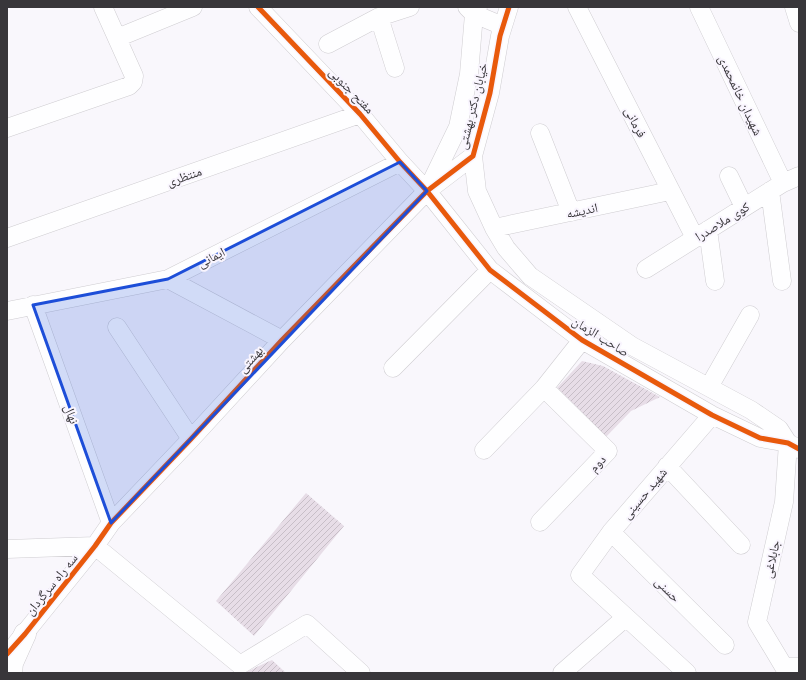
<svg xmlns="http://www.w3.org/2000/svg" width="806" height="680" font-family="Lato,'Noto Naskh Arabic',sans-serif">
<defs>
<pattern id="building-hatch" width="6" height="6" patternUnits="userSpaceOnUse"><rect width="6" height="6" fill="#e7dde7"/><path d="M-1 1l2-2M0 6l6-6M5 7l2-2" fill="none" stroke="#c7bec7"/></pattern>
</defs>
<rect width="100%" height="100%" fill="#f9f7fc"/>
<path fill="url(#building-hatch)" d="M 582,361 L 603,366 L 660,397 L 631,411 L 604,439 L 556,389 Z
M 306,493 L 344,526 L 254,636 L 216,601 Z
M 272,660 L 286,673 L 244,673 Z"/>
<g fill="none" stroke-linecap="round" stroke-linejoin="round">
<g stroke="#cfcdd1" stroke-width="19">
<path id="minor" d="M 258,7 L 360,114 L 400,162 L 427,191 L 490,270 L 582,340 L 712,415 L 760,438 L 788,443 L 799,449
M 467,7 L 474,14 L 503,26
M 577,7 L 695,238
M 699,7 L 783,183
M 794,7 L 799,23
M 379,17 L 395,68
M 117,38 L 193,7
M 328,44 L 379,17 L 410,7
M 7,128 L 129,86 L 133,82 L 134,76 L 103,7
M 540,133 L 571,212
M 473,156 L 477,191 L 494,228 L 506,248 L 530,276 L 632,346 L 751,410 L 779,429 L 788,443
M 729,176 L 744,207
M 428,189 L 458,127 L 469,74 L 474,14 L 478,7
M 770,191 L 782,281
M 494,228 L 670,191
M 708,230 L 715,281
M 7,238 L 360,114
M 646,269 L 783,183 L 799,176
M 168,279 L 282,340
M 33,305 L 111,523
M 7,311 L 168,279 L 400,162
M 117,327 L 191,439
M 393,368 L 490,270
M 709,387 L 750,315
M 788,443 L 784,502 L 757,622 L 784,667 L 799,667
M 484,450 L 544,388 L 582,340
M 667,466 L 741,545
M 540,522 L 608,451 L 544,388
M 611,532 L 725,645
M 95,546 L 240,665 L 307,624 L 361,673
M 7,549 L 95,546
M 16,644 L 95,546 L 111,523 L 191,439 L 282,340 L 427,191 L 473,156 L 490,93 L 500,36 L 509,7
M 562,673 L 626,617
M 687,673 L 580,575 L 611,532 L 712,415"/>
</g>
<g stroke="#cfcdd1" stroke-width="23">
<path id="major" d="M 11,673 L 12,663 L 25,634"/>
</g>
<use href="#minor" stroke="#fefeff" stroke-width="18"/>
<use href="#major" stroke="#fefeff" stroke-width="22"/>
<g stroke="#f9f5fe" stroke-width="8">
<path id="cycleway" d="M 258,7 L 360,114 L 400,162 L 427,191 L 490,270 L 582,340 L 712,415 L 760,438 L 788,443 L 799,449
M 7,654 L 25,634 L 95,546 L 111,523 L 191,439 L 282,340 L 427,191 L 473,156 L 490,93 L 500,36 L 509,7"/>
</g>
<use href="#cycleway" stroke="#e8590c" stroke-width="5"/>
</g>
<path fill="#1d4ed8" fill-opacity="0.2" stroke="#1d4ed8" stroke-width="3" stroke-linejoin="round" d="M 400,162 L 427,191 L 111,523 L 33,305 L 168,279 Z"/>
<g text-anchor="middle" stroke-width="4" stroke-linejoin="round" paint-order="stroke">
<g font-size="13" fill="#38363a" stroke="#f9f5fe">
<text transform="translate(352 90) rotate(46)" y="5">مفتح جنوبی</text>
<text transform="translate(741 95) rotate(65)" y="5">شهیدان خانمحمدی</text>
<text transform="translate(472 106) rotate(-76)" y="5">خیابان دکتر بهشتی</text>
<text transform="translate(636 122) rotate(63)" y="5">فرمانی</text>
<text transform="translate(184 176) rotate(-19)" y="5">منتظری</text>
<text transform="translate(582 210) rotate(-12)" y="5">اندیشه</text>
<text transform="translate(722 221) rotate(-32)" y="5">کوی ملاصدرا</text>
<text transform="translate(211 257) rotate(-27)" y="5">ایمانی</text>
<text transform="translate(601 336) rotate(32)" y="5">صاحب الزمان</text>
<text transform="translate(250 359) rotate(-48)" y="5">بهشتی</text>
<text transform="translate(72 414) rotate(70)" y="5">نهال</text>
<text transform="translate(597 463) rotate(-46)" y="5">دوم</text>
<text transform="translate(644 493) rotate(-50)" y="5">شهید حسینی</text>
<text transform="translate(771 559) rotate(-77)" y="5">جابلاغی</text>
<text transform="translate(51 584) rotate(-51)" y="5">سه راه سرگردان</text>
<text transform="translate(668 589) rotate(45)" y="5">حسنی</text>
</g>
</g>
<rect width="806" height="680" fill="none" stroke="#38363a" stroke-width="16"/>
</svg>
